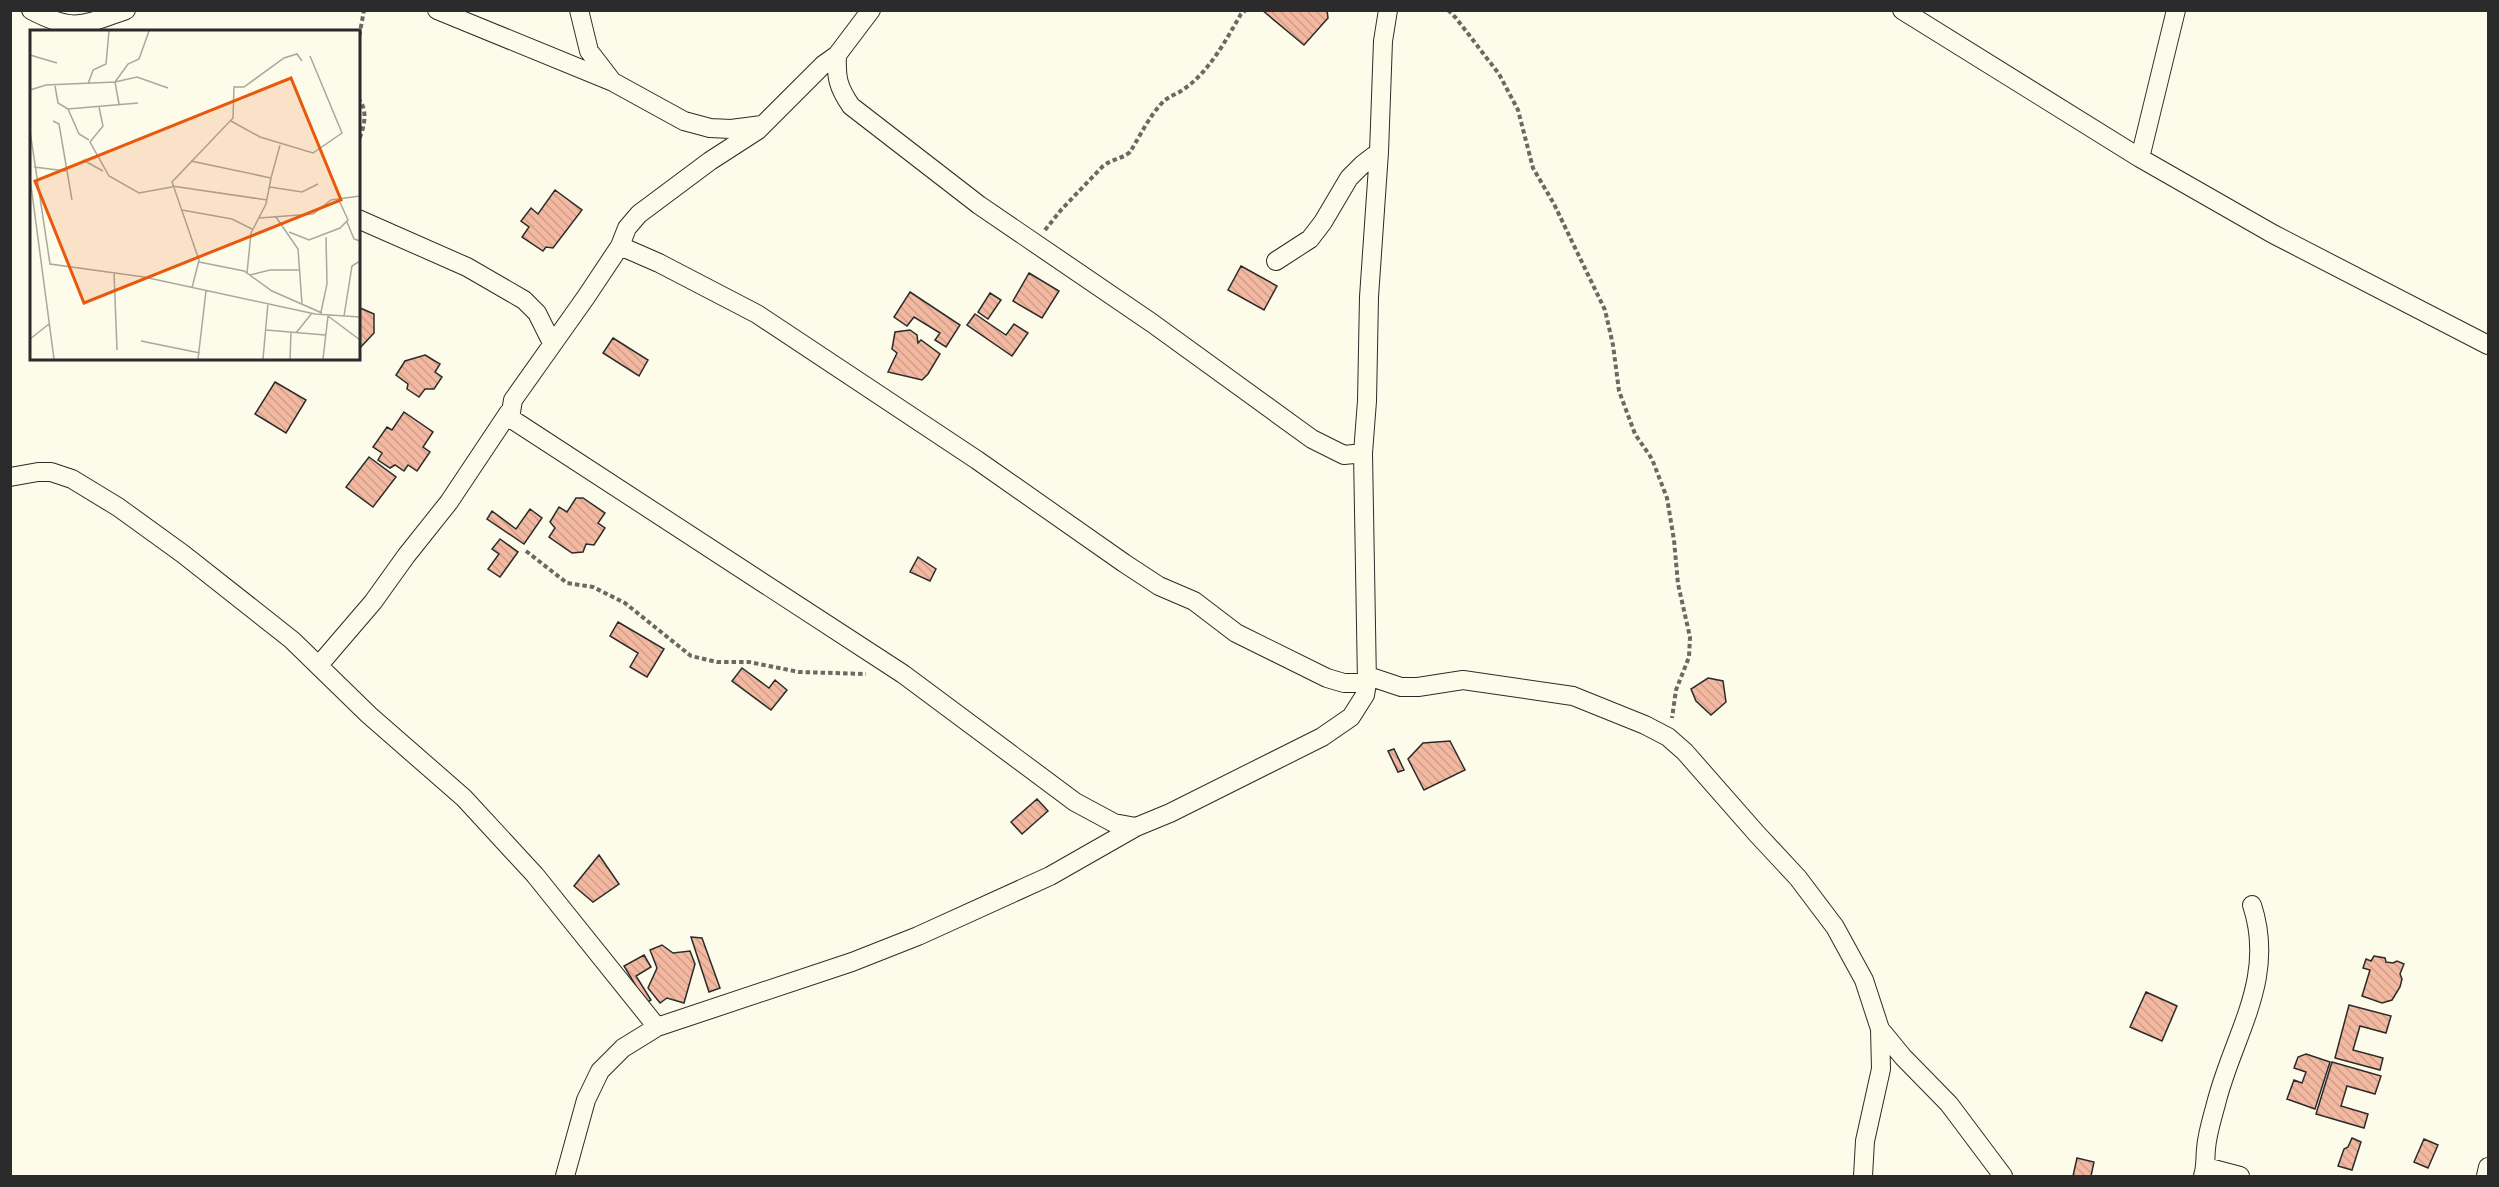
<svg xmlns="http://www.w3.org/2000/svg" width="2499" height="1187" font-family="Barlow,sans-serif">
<defs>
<pattern id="building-back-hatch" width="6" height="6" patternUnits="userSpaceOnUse" patternTransform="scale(1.5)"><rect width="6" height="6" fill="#f2b8a0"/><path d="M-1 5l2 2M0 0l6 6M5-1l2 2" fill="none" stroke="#d09e8a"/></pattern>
</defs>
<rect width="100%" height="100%" fill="#fdfbea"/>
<path fill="url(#building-back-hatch)" stroke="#2b2b2b" stroke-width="1.5" d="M 1262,10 L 1327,10 L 1328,18 L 1304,45 Z
M 555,190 L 582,210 L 553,248 L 546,247 L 543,251 L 522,237 L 529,227 L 521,221 L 531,208 L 538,214 Z
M 1241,266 L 1277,286 L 1264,310 L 1228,290 Z
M 1029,273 L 1059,291 L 1042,318 L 1013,301 Z
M 910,292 L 960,325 L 946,347 L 935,340 L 940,333 L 914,317 L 907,326 L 894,317 Z
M 990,293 L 1001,300 L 988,319 L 978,312 Z
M 358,307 L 374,314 L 374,333 L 358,350 Z
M 975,314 L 1006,335 L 1014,324 L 1028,333 L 1012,356 L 967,325 Z
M 910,330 L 917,335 L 918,343 L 921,340 L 940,354 L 928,374 L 922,380 L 888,372 L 897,353 L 892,349 L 895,332 Z
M 613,338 L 648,360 L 639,376 L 603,353 Z
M 425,355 L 440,364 L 435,372 L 442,377 L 434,389 L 425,389 L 419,397 L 407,389 L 408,384 L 396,375 L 405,361 Z
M 275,382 L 306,400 L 286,433 L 255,414 Z
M 404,412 L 433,432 L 423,447 L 430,452 L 417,471 L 408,465 L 404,471 L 395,465 L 390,468 L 378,460 L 382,453 L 373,447 L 387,427 L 392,430 Z
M 369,457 L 396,477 L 373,507 L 346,487 Z
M 576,498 L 583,498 L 605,513 L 598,523 L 605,528 L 594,545 L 586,544 L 583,552 L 572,553 L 549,537 L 555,528 L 550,522 L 559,507 L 567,512 Z
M 530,509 L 542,518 L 524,544 L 487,519 L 492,511 L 516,529 Z
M 500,539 L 518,552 L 500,577 L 488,569 L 499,554 L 492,549 Z
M 918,557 L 936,569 L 930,581 L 910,572 Z
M 618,622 L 664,649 L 647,677 L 630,667 L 638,653 L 610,636 Z
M 742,668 L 769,688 L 775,680 L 787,690 L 771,710 L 732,681 Z
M 1708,678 L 1723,681 L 1726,702 L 1711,715 L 1696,701 L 1691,689 Z
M 1450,741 L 1465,770 L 1424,790 L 1408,759 L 1423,743 Z
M 1394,749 L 1404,770 L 1398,772 L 1388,751 Z
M 1037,799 L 1048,811 L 1022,834 L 1011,822 Z
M 599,855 L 619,884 L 593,902 L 574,886 Z
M 691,937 L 702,938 L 720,988 L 709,992 Z
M 662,945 L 673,953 L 690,951 L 695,964 L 684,1003 L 667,998 L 660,1003 L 648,988 L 657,968 L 650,950 Z
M 644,955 L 651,967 L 636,976 L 651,1000 L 646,1003 L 624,966 Z
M 2374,956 L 2385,958 L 2386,962 L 2393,963 L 2397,961 L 2404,964 L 2400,974 L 2402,979 L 2400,987 L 2392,1000 L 2382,1003 L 2362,996 L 2370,970 L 2363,968 L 2366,959 L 2371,961 Z
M 2146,992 L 2177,1006 L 2162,1041 L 2130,1027 Z
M 2349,1005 L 2391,1016 L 2386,1033 L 2360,1026 L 2353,1050 L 2383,1058 L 2380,1070 L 2335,1058 Z
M 2306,1054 L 2330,1062 L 2315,1109 L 2287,1099 L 2294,1080 L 2302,1083 L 2306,1072 L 2294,1068 L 2298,1057 Z
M 2332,1062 L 2381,1076 L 2375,1094 L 2347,1086 L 2341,1106 L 2368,1114 L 2364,1128 L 2316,1114 Z
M 2352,1138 L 2361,1142 L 2352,1170 L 2338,1166 L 2344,1149 L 2348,1147 Z
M 2424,1139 L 2438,1145 L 2428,1168 L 2414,1162 Z
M 2077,1158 L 2094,1162 L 2091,1176 L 2073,1176 Z"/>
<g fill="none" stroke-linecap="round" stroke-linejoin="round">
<g stroke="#2b2b2b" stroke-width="20">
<path id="minor" d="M 31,10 C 74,33 83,25 126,10
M 437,10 L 613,82 L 684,121 L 710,128 L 731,129 L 762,125
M 579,10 L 589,51 L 612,81
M 871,10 L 837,55 L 823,65 L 758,130 L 710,161 L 639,214 L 627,228 L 620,246 L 586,297 L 513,400 L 510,418 L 903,674 L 1075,802 L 1114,823 L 1136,827
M 1902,10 L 2140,158 L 2273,234 L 2488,345
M 837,55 C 836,78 838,87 851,106 L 979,205 L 1152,323 L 1312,439 L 1344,455 L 1363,453
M 2140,158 L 2176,10
M 358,219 L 467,267 L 524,300 L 537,313 L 552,343
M 620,246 L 659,263 L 757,314 L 977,460 L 1124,563 L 1159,586 L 1194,601 L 1236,633 L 1327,678 L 1344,683 L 1367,683
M 1276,261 L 1310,239 L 1323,222 L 1349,178 L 1362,165 L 1379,152
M 10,477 L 38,472 L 51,472 L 72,479 L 118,507 L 183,554 L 292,640 L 369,715 L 464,798 L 535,875 L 657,1027
M 319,665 L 373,602 L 406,556 L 449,502 L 509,412
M 1368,676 L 1401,687 L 1418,687 L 1463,680 L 1573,696 L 1645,725 L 1668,737 L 1685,752 L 1757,834 L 1798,878 L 1835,927 L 1864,980 L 1880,1029 L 1881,1069 L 1865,1141 L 1863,1176
M 1880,1029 L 1903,1057 L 1949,1104 L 2003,1176
M 2206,1167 L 2240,1176
M 565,1176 L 586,1100 L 600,1071 L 623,1048 L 657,1027 L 852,962 L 918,936 L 1050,876 L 1136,827 L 1170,813 L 1322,737 L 1351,717 L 1365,695 L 1367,683 L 1363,453 L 1367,401 L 1369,297 L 1379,152 L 1383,41 L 1388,10
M 2203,1176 C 2206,1167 2205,1159 2206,1149 C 2207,1133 2213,1116 2217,1100 C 2235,1032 2276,978 2252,905
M 2486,1176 L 2488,1167"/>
</g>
<path stroke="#6a6964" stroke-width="4" stroke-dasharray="4.5 3" stroke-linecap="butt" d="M 1448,10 L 1456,18 L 1499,74 L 1518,110 L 1533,168 L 1554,204 L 1605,310 L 1613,345 L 1619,391 L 1635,434 L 1652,459 L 1667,498 L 1674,540 L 1678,584 L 1690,637 L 1689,657 L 1676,690 L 1672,718
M 358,43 L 364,10
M 358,98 C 369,111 364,128 358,142
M 1045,230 L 1061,210 L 1103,166 C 1112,159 1122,159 1130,152 C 1140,136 1149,117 1161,104 C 1168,96 1176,95 1184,89 C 1209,72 1226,40 1241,14 L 1246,10
M 526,551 L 567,583 L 593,587 L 625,603 L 691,656 L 717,662 L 749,662 L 799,672 L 866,674"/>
<use href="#minor" stroke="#fdfbea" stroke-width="18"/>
</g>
<g transform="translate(30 30)">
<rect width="330" height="330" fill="#fdfbea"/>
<path fill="none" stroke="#a9a89e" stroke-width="1.5" d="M 0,25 L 27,33M 58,54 L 63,40 L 76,34 L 79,1M 25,56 L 28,73 L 38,79 L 49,104 L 59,110M 0,60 L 16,55 L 85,52 L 107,47 L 138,58M 89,74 L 85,52 L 98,34 L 109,29 L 119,1M 69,77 L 73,96 L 60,112 L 79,146 L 109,163 L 142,157M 38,79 L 108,73M 23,91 L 29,94 L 42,170M 201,91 L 230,107 L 283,123 L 312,103 L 280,26M 0,101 L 20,234 L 114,247 L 285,284 L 330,287M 53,130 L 73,141M 161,131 L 241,148 L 236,174 L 221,203 L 217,243M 4,137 L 36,141M 0,148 L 24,329M 241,148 L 250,115M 142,156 L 237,170M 240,157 L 272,162 L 288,154M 152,180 L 202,189 L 222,199M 246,187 L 268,219 L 272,274M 229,188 L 283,184 L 301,170 L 330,166M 317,192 L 324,209 L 330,211M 259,202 L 279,210 L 310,198 L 318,190 L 309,170M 169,232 L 214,241 L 242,261 L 292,283M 84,242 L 87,320M 220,245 L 240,240 L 270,240M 162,258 L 169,230 L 142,152 L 203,88 L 204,57 L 214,57 L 254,28 L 267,24 L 272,31M 291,282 L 297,254 L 296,207M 298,286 L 330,310M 314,286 L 322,236 L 330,231M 236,300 L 295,305M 266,303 L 282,283M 0,309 L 19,294M 111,311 L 170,323M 168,329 L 176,261M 233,329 L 238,273M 260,329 L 261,302M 293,329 L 298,286"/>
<path fill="#e8590c" fill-opacity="0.15" stroke="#e8590c" stroke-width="3" d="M 261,48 L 311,170 L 54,273 L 5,151 Z"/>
<rect width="330" height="330" fill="none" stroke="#2b2b2b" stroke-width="3"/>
</g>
<rect width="2499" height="1187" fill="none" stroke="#2b2b2b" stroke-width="24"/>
</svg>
